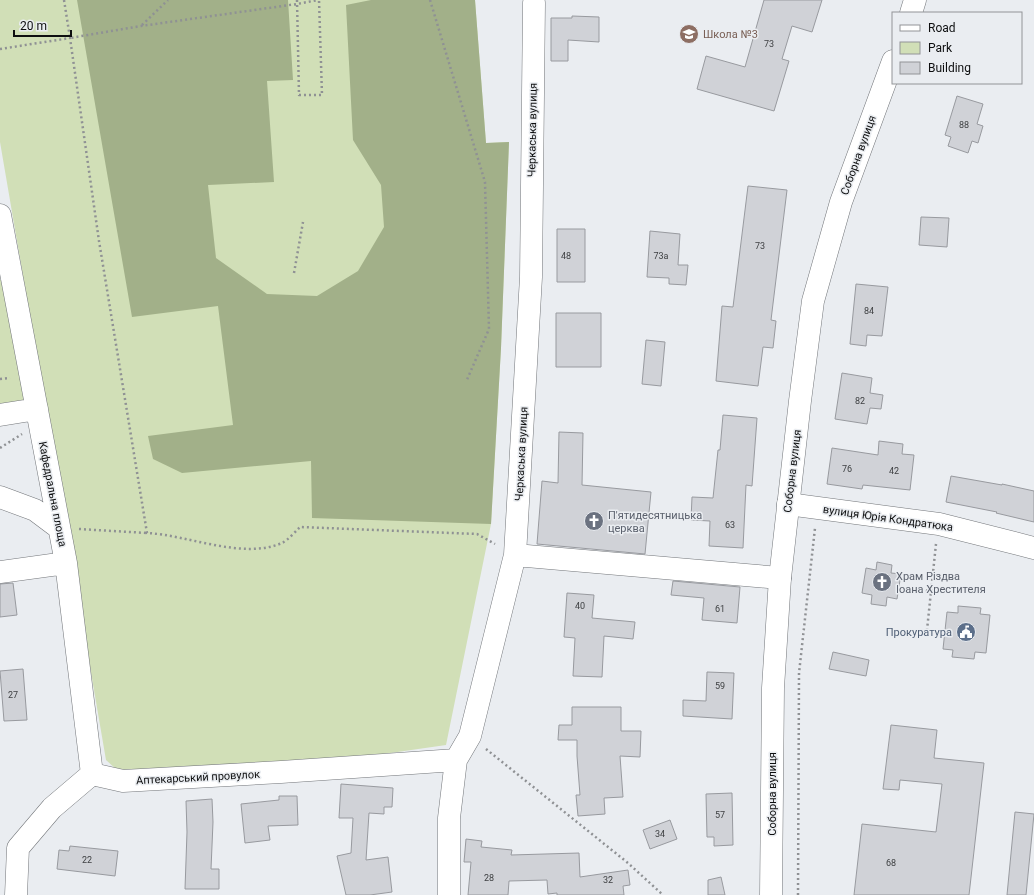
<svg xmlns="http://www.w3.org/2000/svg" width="1034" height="895" font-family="Roboto,sans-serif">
<rect width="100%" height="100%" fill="#eaedf1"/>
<path fill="#d1dfb7" d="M 0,0 L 475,0 L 486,143 L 509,142 L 501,348 L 491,524 L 446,745 L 314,764 L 117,770 L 106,760 L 0,142 Z
M 12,278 L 37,409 L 0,415 L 0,280 Z"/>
<path fill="#a2b089" d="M 77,0 L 288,0 L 293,80 L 267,81 L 274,182 L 208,185 L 216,258 L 267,294 L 317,296 L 358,271 L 384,227 L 381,185 L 353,140 L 346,5 L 371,0 L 475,0 L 486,143 L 509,142 L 501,348 L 491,524 L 312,518 L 311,461 L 182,473 L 153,459 L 148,436 L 233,425 L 218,306 L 132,317 Z"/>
<path fill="#d0d2d7" stroke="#989a9f" d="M 764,0 L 822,0 L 812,32 L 792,26 L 782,59 L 789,61 L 774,111 L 697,89 L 706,56 L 745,67 Z
M 572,16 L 599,17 L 599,42 L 568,40 L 568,61 L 551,61 L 551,18 L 572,18 Z
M 957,96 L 983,104 L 977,124 L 983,126 L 978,143 L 972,141 L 968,153 L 948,146 L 951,137 L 945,135 Z
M 748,186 L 787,190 L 771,320 L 776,321 L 773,348 L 763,347 L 758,386 L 716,381 L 722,306 L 733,307 Z
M 921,217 L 949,218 L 947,247 L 919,245 Z
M 557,229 L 585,229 L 585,282 L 557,282 Z
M 650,231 L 680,234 L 678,265 L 688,265 L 686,285 L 669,284 L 669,278 L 647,277 Z
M 856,284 L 888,287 L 882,336 L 867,335 L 866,346 L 850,344 Z
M 556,313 L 601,313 L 601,367 L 556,367 Z
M 646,340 L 665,342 L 661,386 L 642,384 Z
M 842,373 L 872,378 L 870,393 L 883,395 L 881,409 L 870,408 L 867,424 L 835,419 Z
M 723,415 L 757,418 L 752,486 L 746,485 L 743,548 L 709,546 L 710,521 L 691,520 L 692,497 L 713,498 L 718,450 L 720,450 Z
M 559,432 L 583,433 L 582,485 L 651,492 L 645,554 L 537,544 L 542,481 L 558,483 Z
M 879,441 L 903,444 L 902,454 L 914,455 L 910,490 L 863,485 L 862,489 L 827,484 L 832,448 L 878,455 Z
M 951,476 L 1002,485 L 1002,484 L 1034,491 L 1034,522 L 996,513 L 997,512 L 946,502 Z
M 877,562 L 892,565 L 891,573 L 901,574 L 897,599 L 887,597 L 886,606 L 871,604 L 872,595 L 862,593 L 866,568 L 876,570 Z
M 673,581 L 740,587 L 737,623 L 702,620 L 704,598 L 671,595 Z
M 13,583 L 17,615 L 0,617 L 0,584 Z
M 567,593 L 594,595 L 592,618 L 635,622 L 633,639 L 604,636 L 602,677 L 573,676 L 575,638 L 564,637 Z
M 958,606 L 981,608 L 980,614 L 990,615 L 986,653 L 975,652 L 974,659 L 952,657 L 953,650 L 943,649 L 947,612 L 958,613 Z
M 833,652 L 869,660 L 866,676 L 829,669 Z
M 23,669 L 27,720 L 4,721 L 0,671 Z
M 707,672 L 734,673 L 732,719 L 683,716 L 683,700 L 706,701 Z
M 572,707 L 621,707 L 621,731 L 641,731 L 640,757 L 620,756 L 623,797 L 604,798 L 605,814 L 578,816 L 576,795 L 580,795 L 577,756 L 577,740 L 558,740 L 559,725 L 572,725 Z
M 891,725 L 937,730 L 934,758 L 984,763 L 969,895 L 854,895 L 862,824 L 936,832 L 942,784 L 900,780 L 899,790 L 883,789 Z
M 341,784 L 393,788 L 392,807 L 384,807 L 384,814 L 369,813 L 366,860 L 388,857 L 392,892 L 370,895 L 346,895 L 337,856 L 351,853 L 353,818 L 339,818 Z
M 732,793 L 733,845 L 714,846 L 714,837 L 707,837 L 706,794 Z
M 279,796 L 297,796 L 298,825 L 268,826 L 270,840 L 245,843 L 241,804 L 279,800 Z
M 212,799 L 213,822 L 211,869 L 219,869 L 219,889 L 185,889 L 187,832 L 186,801 Z
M 1015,812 L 1034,814 L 1026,895 L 1007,895 Z
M 670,820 L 677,839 L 650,849 L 643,830 Z
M 466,839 L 482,841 L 481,847 L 512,850 L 511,855 L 579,853 L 580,877 L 628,870 L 630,885 L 623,886 L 624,895 L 557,895 L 557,893 L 548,894 L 547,880 L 509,881 L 508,895 L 468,895 L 471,862 L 464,862 Z
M 70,846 L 118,851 L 115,876 L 57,869 L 59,850 L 69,851 Z
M 721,877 L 725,895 L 708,895 L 708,880 Z"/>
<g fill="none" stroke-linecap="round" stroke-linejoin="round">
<g stroke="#73767a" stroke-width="23">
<path id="minor" d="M 0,215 L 66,563 L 92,774
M 0,415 L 37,409
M 0,497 L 35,510 L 59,528
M 788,504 L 939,524 L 1034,548
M 515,555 L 780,578
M 0,572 L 66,563
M 16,895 L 18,848 L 52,808 L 92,774 L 123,781 L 281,772 L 456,760
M 449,895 L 449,818 L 456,760 L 470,736 L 515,555 L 531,277 L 534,3"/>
</g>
<g stroke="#73767a" stroke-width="23">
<path id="major" d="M 911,13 L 915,0
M 771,895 L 773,688 L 780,578 L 800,401 L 813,301 L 841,202 L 893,61"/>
</g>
<path stroke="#8f9194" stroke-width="2.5" stroke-dasharray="2 3" stroke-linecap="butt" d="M 64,0 L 70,38 L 141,26 L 297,4 L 318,0
M 297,0 L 299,95 L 322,95 L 319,0
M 430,0 L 485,182 L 489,329 L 466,382
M 142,25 L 168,0
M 0,49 L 70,38 L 99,241 L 147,533 C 188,535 243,560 282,543 C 288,540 295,532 300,527 L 477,534 L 495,544
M 294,273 L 303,222
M 0,379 L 10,378
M 0,448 L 22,434
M 79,529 L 147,533
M 936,544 L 927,630 L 939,632
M 906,588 L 931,591
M 486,749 L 628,863 L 663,895
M 798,895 L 799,673 L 815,528"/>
<use href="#minor" stroke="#fff" stroke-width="22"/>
<use href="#major" stroke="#fff" stroke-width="22"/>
</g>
<defs>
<g id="school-disc" transform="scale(1)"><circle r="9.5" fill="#8d6e63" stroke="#eaedf1"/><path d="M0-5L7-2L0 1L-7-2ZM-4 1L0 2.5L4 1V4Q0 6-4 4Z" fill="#fff"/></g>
<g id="church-disc" transform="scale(1)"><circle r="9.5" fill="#6b7280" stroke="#eaedf1"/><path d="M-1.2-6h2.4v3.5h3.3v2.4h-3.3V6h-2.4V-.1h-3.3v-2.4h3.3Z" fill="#fff"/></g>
<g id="civic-disc" transform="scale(1)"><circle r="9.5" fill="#5c6f8a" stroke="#eaedf1"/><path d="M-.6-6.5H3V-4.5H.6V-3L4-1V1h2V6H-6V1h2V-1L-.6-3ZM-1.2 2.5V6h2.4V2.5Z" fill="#fff"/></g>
</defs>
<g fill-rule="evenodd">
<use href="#school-disc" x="689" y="34"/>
<use href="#church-disc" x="594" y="521"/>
<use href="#church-disc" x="882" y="582"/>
<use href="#civic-disc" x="966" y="632"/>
</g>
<g text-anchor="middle" stroke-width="3" stroke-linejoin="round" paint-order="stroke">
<g font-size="9" fill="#3e4042">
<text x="769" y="47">73</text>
<text x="964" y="128">88</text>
<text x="760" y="249">73</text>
<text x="566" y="259">48</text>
<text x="661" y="259">73а</text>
<text x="869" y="314">84</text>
<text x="860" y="404">82</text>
<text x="847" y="472">76</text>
<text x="894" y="474">42</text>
<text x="730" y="528">63</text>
<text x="580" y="609">40</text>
<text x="720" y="612">61</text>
<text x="720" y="689">59</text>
<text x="13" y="698">27</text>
<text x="720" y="818">57</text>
<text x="660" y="837">34</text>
<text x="87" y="863">22</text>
<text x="891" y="866">68</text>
<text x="489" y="881">28</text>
<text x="608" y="883">32</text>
</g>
<g font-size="11" fill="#785e54" stroke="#eaedf1" text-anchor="start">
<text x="703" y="38">Школа №3</text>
</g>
<g font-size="11" fill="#0e0f10" stroke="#eaedf1">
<text transform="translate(532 130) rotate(-89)" y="4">Черкаська вулиця</text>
<text transform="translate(858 155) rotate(-70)" y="4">Соборна вулиця</text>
<text transform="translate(521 454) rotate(-87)" y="4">Черкаська вулиця</text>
<text transform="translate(792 471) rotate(-83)" y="4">Соборна вулиця</text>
<text transform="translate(53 494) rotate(79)" y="4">Кафедральна площа</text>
<text transform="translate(888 518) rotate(8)" y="4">вулиця Юрія Кондратюка</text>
<text transform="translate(198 777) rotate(-3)" y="4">Аптекарський провулок</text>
<text transform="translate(772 794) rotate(-90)" y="4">Соборна вулиця</text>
</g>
<g font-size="11" fill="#5b616d" stroke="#eaedf1" text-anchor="start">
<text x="608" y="519">П'ятидесятницька<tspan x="608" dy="13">церква</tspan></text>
<text x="896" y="580">Храм Різдва<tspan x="896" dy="13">Іоана Хрестителя</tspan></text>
</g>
<g font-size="11" fill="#4e5e75" stroke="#eaedf1" text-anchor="end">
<text x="952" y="636">Прокуратура</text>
</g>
</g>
<rect x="892" y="12" width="130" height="72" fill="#eaedf1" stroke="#929497"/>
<rect x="900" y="25" width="20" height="6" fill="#ffffff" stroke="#929497"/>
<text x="928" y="32" font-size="12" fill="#0e0f10">Road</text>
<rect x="900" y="42" width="20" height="12" fill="#d1dfb7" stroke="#929497"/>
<text x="928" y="52" font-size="12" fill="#0e0f10">Park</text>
<rect x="900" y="62" width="20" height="12" fill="#d0d2d7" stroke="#929497"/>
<text x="928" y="72" font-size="12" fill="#0e0f10">Building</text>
<path d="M14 30v6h57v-6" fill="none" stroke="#0e0f10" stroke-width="2"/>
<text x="20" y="30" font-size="12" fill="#0e0f10" stroke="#eaedf1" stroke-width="3" paint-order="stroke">20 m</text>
</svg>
